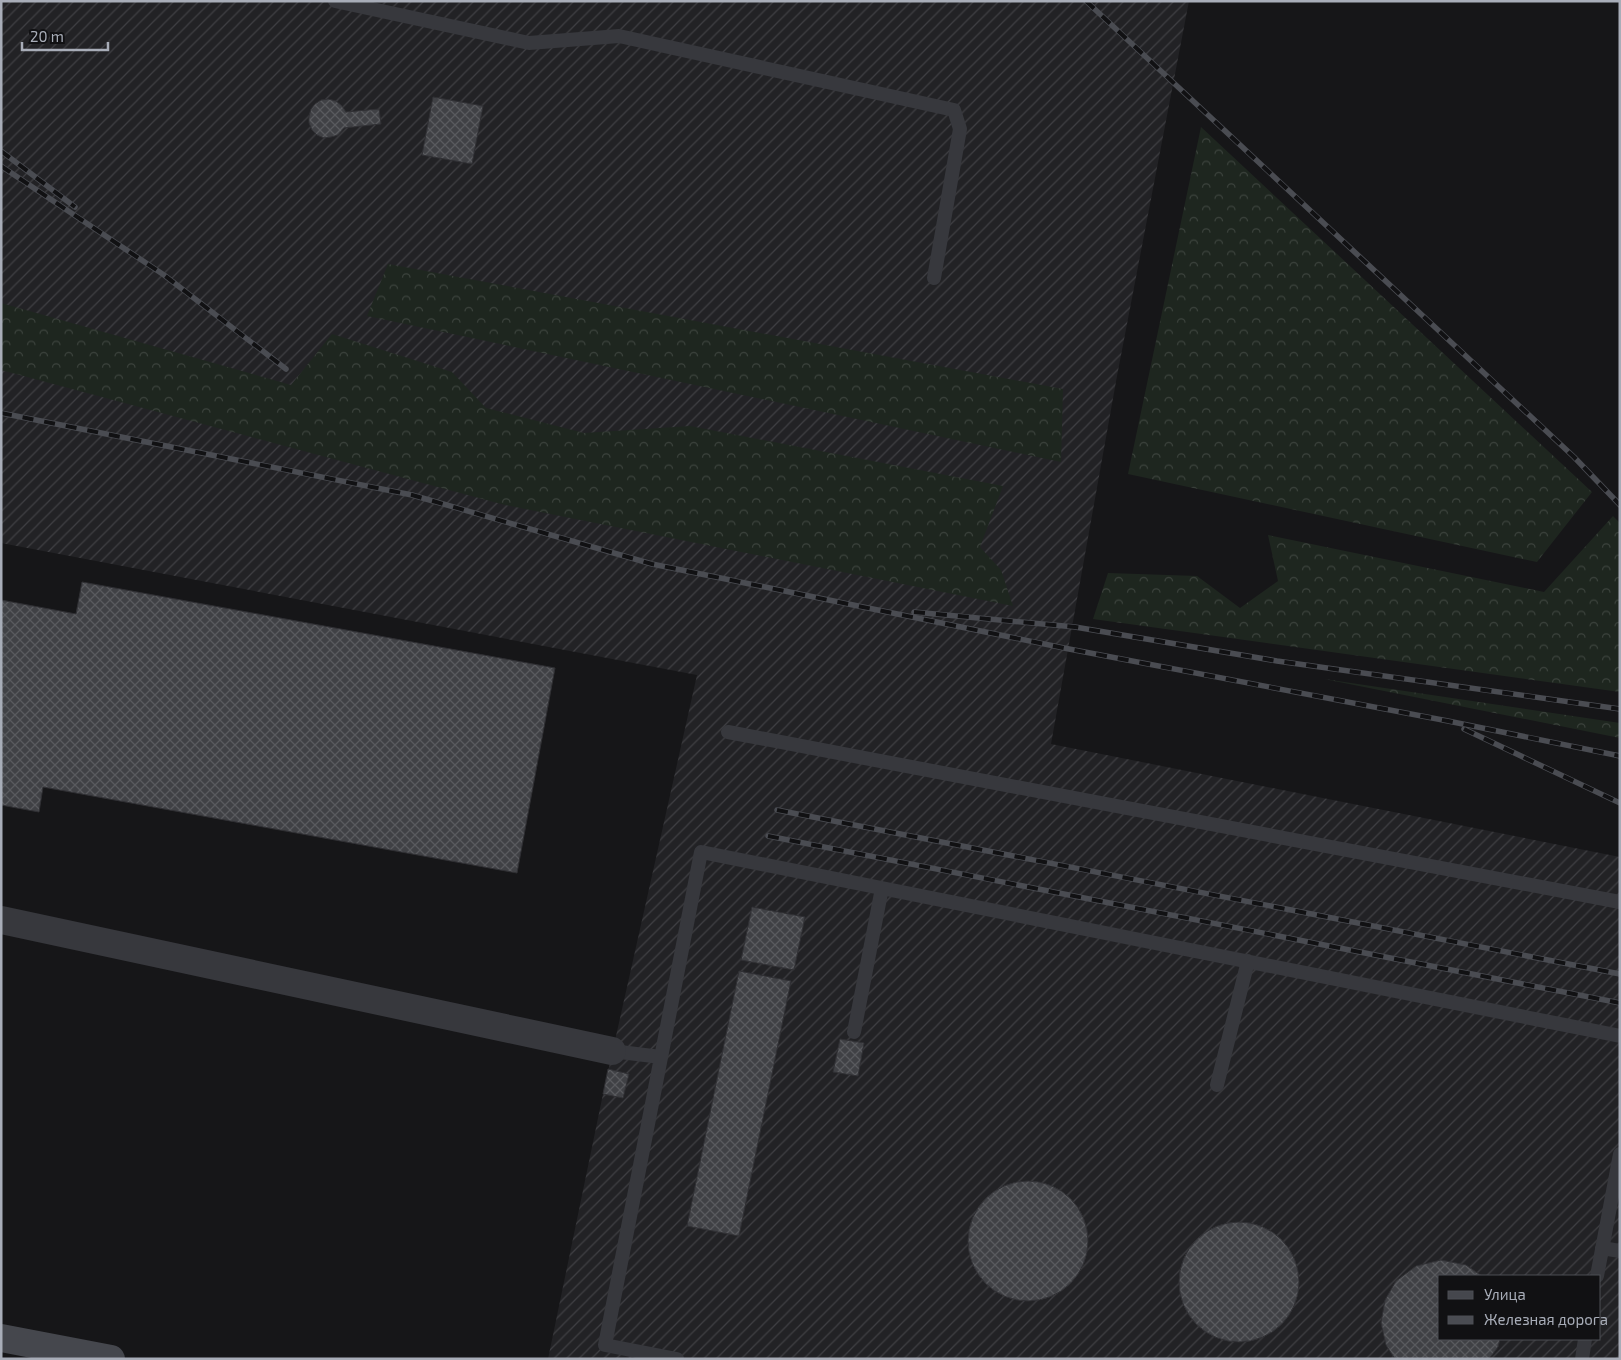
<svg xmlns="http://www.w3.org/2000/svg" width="1621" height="1360" font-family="'Exo 2',sans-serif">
<defs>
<pattern id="industrial-furrows" width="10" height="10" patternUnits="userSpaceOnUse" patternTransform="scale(1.25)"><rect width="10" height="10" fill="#222225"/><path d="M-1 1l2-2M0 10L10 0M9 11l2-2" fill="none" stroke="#3f3f43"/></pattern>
<pattern id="forest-crowns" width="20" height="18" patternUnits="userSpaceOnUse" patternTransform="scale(1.25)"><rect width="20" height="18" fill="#1e261f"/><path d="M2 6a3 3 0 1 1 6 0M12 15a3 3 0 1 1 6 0" fill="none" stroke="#3c433d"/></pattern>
<pattern id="building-cross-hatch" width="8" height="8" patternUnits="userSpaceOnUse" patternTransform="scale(1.25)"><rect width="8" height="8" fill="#404145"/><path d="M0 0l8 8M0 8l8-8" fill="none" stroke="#595a5e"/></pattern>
</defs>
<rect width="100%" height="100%" fill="#161618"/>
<path fill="url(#industrial-furrows)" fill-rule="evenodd" d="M 1,1 L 1189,1 L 1117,376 L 1051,744 L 1620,857 L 1620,1359 L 548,1359 L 603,1094 L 697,675 L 1,543 ZM 1440,1276 L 1600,1276 L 1600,1339 L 1440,1339 Z"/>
<path fill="url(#forest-crowns)" d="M 1201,127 L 1592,492 L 1537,562 L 1128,474 Z
M 388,264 L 1063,389 L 1061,462 L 367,316 Z
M 1,303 L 291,385 L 332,334 L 452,372 L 486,408 L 584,433 L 690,426 L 1003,486 L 980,547 L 1001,570 L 1013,606 L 505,505 L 1,370 Z
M 1613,516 L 1620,523 L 1620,692 L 1093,619 L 1108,573 L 1197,576 L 1240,608 L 1278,581 L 1268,535 L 1544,592 Z
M 1324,679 L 1620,723 L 1620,738 Z"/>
<path fill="url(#building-cross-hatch)" stroke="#303034" d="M 433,97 L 483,106 L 472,164 L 422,155 Z
M 328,99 L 336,101 L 342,106 L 346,112 L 379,109 L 381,124 L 344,128 L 338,135 L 331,137 L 324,138 L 317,135 L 312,130 L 309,123 L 309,116 L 311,109 L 315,104 L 321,100 Z
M 82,582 L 555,668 L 517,873 L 43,787 L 39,812 L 1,805 L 1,600 L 76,614 Z
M 752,907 L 805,917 L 794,970 L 741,960 Z
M 739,971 L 791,981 L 739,1236 L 687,1226 Z
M 840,1039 L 864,1043 L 858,1076 L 833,1072 Z
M 608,1069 L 629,1074 L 623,1098 L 603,1094 Z
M968 1241a60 60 0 1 1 120 0a60 60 0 1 1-120 0Z
M1179 1282a60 60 0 1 1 120 0a60 60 0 1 1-120 0Z
M 1441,1260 L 1466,1265 L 1482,1276 L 1440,1276 L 1440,1339 L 1500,1339 L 1498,1347 L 1489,1359 L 1395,1359 L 1386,1345 L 1381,1323 L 1385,1300 L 1396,1281 L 1416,1266 Z"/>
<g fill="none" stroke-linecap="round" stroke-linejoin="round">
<path stroke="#37383d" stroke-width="14" d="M 335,1 L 529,43 L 619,36 L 954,110 L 960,129 L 934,278
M 728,732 L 1620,902
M 854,1032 L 882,888
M 612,1051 L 661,1057
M 1217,1085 L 1248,961
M 1602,1248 L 1620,1251
M 1597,1276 L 1620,1154
M 677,1359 L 605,1345 L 701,852 L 1620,1036
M 1582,1359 L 1585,1339"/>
<path stroke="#37383d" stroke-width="28" d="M 1,920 L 612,1051"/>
<path stroke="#45474d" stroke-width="28" d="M 1,1338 L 111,1359"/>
<g stroke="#4a4c52" stroke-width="5.5">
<path id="rail" d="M 1086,1 L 1574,457 L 1620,505
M 1,151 L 75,207
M 1,166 L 164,275 L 286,369
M 1,413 L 412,495 L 652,564 L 1069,649 L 1448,721 L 1620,756
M 914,612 L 1075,627 L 1277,661 L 1620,709
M 1464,729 L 1620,803
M 777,810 L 1620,974
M 768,836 L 1620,1003"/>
</g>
<use href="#rail" stroke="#111113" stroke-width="4" stroke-dasharray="11" stroke-linecap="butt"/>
</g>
<rect width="1621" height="1360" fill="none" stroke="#a8adb8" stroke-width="5"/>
<rect x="1438" y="1275" width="162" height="65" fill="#111113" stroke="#4d4f55"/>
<rect x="1448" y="1291" width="25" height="8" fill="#45474d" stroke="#4d4f55"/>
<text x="1484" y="1300" font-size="15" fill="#a8adb8">Улица</text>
<rect x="1448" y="1316" width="25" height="8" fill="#4a4c52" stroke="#4d4f55"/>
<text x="1484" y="1325" font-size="15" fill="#a8adb8">Железная дорога</text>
<path d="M22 42v8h86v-8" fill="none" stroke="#a8adb8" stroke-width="2.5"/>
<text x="30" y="42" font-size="15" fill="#a8adb8" stroke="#111113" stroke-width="4" paint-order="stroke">20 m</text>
</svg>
